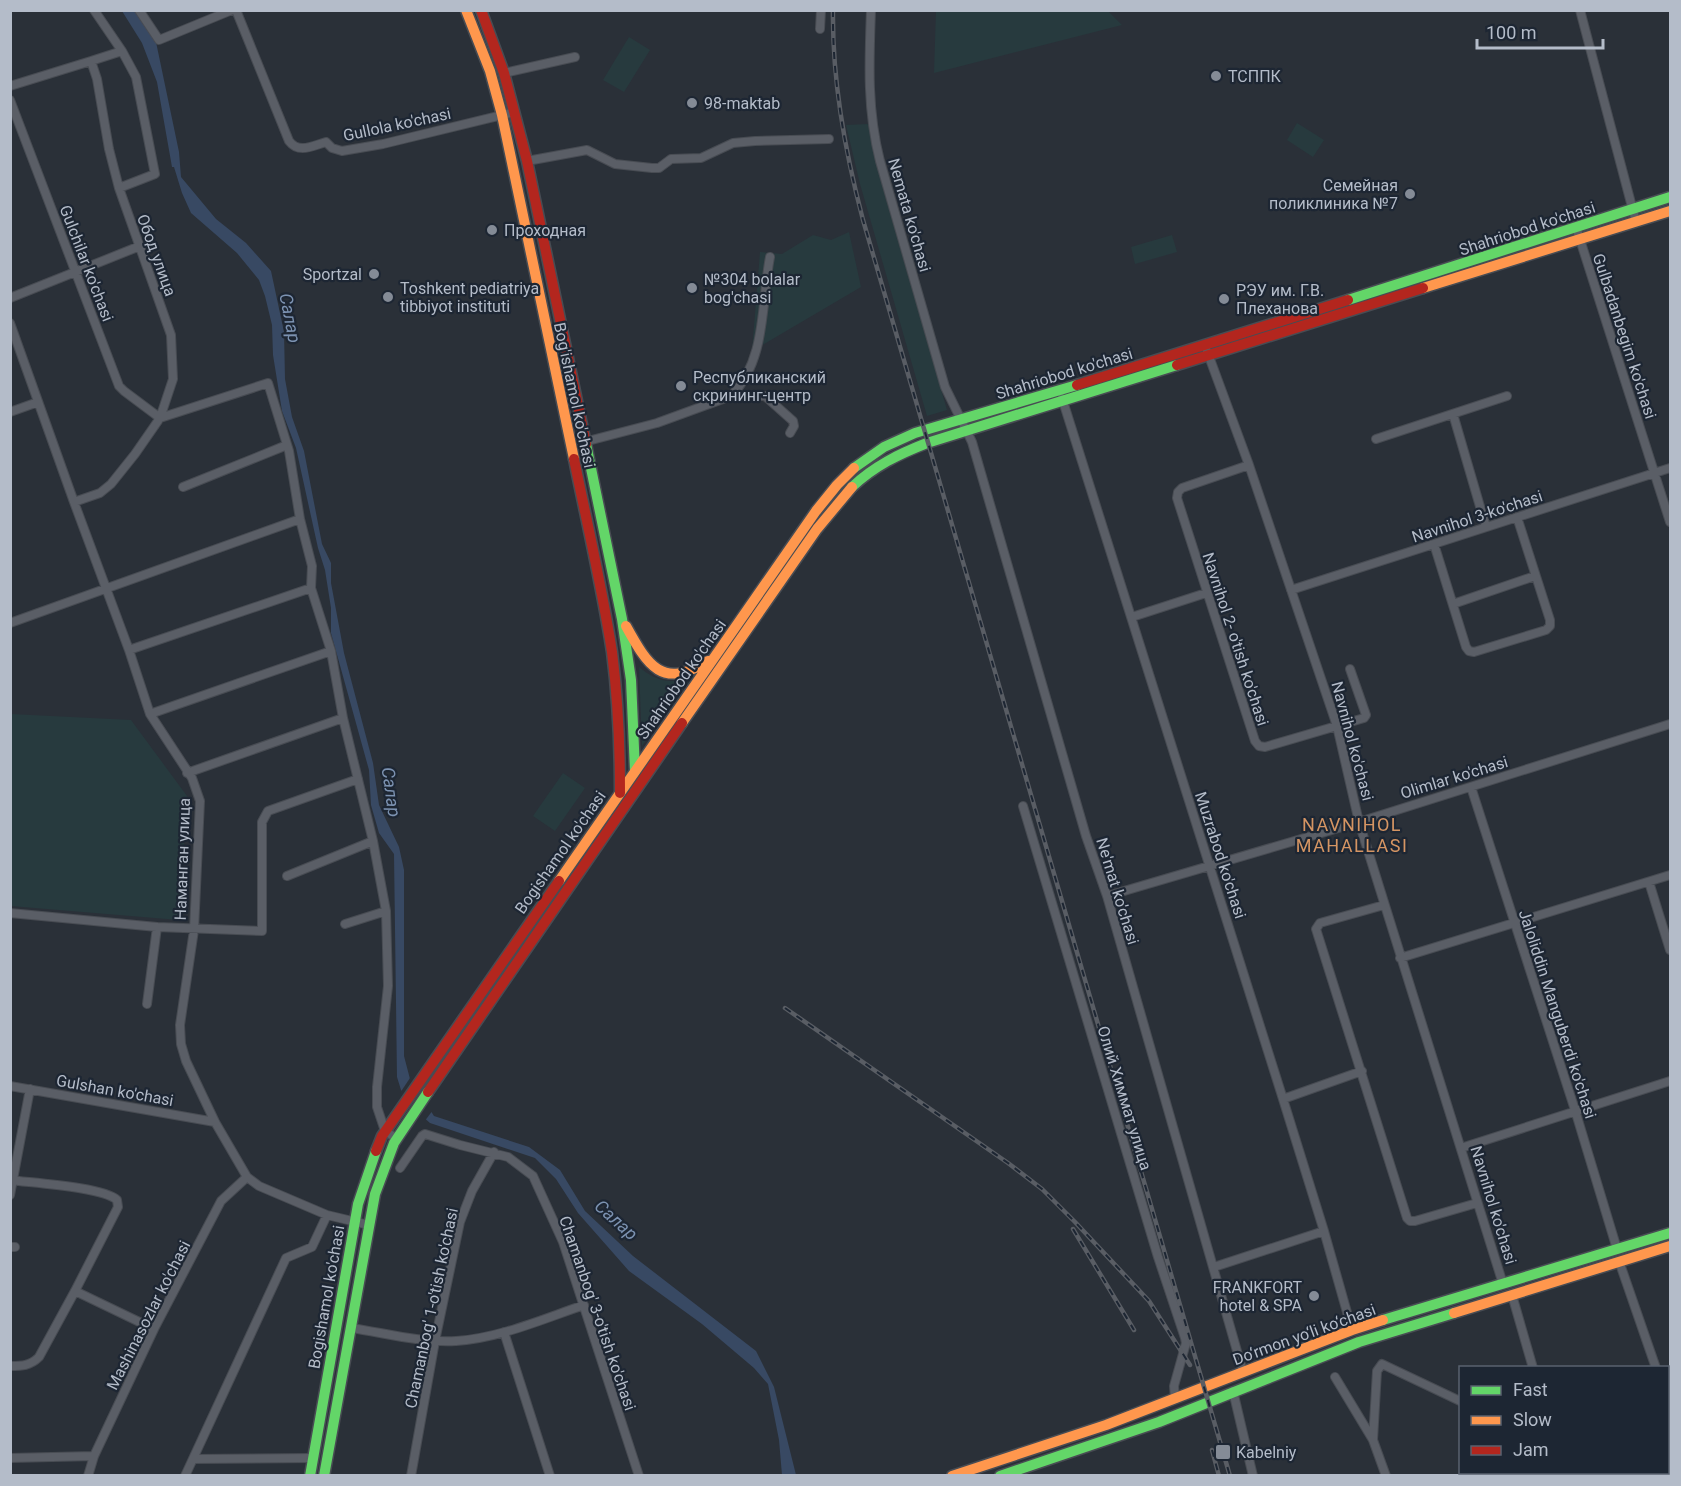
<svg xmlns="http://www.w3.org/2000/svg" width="1681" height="1486" font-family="Roboto,sans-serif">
<rect width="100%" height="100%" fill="#2a3038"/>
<path fill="#273a3e" d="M 936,11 L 1108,11 L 1122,25 L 934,73 Z
M 629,37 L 650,50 L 624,92 L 603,80 Z
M 1297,123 L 1324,140 L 1313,157 L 1287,140 Z
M 868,124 L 880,178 L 947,410 L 927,416 L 860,184 L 846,125 Z
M 849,232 L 861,287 L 752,351 L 760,252 L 782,254 L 813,235 L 831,240 Z
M 1172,235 L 1177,252 L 1135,264 L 1131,247 Z
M 639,667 C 651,677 666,685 682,679 L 688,682 L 642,746 Z
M 11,714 L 131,720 L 187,796 L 179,920 L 11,906 Z
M 563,773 L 585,788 L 555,831 L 533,816 Z"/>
<path fill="#384963" d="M 122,11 L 135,11 L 156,42 L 179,152 L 181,177 L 216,219 L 246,243 L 271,271 L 284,332 L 285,379 L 292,417 L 304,451 L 322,544 L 331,563 L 331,583 L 344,653 L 373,763 L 379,805 L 399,847 L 404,870 L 404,1056 L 410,1079 L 434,1116 L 529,1147 L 560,1170 L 585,1211 L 633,1256 L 756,1351 L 774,1387 L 796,1475 L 782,1475 L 779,1440 L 768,1384 L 754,1368 L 702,1324 L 629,1271 L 578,1213 L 556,1179 L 535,1158 L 430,1123 L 414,1109 L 401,1090 L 397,1077 L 394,854 L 379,833 L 371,805 L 369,770 L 331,633 L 331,608 L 325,570 L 318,548 L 296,448 L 282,411 L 273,355 L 272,325 L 265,296 L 259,280 L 237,253 L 191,213 L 182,193 L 174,167 L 172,167 L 157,82 L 142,43 Z"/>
<path fill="#2a3038" d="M 412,1075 L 433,1110 L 424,1122 L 412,1111 L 400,1093 Z"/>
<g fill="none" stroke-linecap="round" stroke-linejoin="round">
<g stroke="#484c53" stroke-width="10">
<path id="street" d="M 94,10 L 122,51 L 136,77 L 155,174 L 119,188
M 139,10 L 159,40 L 232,10
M 236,10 L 289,141 C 299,154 312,146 326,142 L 332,148 L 342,151 L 383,144 L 515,112
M 871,10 C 869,63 867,110 880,161 L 945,387 L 972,442 L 1086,836 L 1107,896 L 1243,1372
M 1580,10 L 1636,222
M 820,29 L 821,10
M 91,61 L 122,51
M 504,73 L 575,57
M 10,86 L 91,61 L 97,79 L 109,149 L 119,188 L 171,335 L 173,379 L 160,418 L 135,454 L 111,484 L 100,493 L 74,502
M 10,100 L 119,386 L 124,391 L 160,418 L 268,383 L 289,451 L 300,519 L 312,566 L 311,588 L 331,651 L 343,718 L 373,841 L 386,911 L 388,986 L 377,1087 L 377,1107 L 385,1131 L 396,1138
M 527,161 L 587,150 L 615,164 L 652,168 L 659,168 L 671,159 L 701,158 L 733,143 L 755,141 L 829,139
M 1576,227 L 1670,522
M 10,298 L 140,246
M 10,323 L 74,502 L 129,650 L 150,714 L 192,778 L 200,801 L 194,930 L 180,1025 L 181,1044 L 186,1061 L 215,1122 L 247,1177 L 259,1186 L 327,1215 L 369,1225
M 1207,351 L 1249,465 L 1337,726 L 1359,822 L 1503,1284
M 731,396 C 767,360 761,303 770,257
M 1062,398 L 1283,1099 L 1324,1231 L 1352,1330
M 10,412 L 38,402
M 1453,414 L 1486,527
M 1376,439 L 1507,396
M 584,442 L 657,423 L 731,396 L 765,396 L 793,421 L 794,426 L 790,433
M 1249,465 L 1182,488 L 1178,492 L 1177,498 L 1255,741 L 1259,746 L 1265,747 L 1364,718 L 1366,715 L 1350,669
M 183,487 L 287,445
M 1434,544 L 1466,647 L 1469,651 L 1474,652 L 1546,630 L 1550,626 L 1550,620 L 1517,517
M 1291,590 L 1670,468
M 1453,604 L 1535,576
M 1132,617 L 1206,593
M 10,623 L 300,519
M 129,650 L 311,588
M 150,714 L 331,651
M 187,773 L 343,718
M 1471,787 L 1575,1110 L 1617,1249
M 1023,806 L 1158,1257 L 1185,1338 L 1186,1343 L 1174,1386 L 1175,1399
M 287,876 L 373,841
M 1649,882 L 1670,950
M 1107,896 L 1359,822 L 1670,724
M 1384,905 L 1320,923 L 1316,929 L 1407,1218 L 1410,1221 L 1415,1221 L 1477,1203
M 10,913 L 157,927 L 262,931 L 262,822 L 268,811 L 358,779
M 345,924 L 386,911
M 1400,958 L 1670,875
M 147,1004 L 157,927
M 10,1086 L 215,1122
M 1283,1099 L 1362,1071
M 1461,1148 L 1670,1081
M 400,1168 L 422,1136 L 425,1134 L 460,1145 L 508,1157 L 533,1176 L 563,1242 L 639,1476
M 10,1180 C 32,1183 103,1187 117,1200 L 118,1207 L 75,1291 L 39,1357 C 30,1366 22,1366 10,1366
M 10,1195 L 30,1089
M 10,1247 L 15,1247
M 1619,1261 L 1656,1368
M 1214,1267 L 1324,1231
M 75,1291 L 154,1329
M 1512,1295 L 1533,1368
M 351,1328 C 385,1333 421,1343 456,1341 C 500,1338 543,1319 584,1305
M 504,1332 L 550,1476
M 1335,1377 L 1373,1440 L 1386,1476
M 1233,1391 L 1253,1476
M 1373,1440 L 1377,1371 L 1382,1364 L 1460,1401
M 10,1458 L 94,1456
M 193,1459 L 313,1458
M 1611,1472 L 1617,1476
M 88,1476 L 94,1456 L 154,1329 L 221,1201 L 247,1177
M 185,1476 L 286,1258 L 312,1247 L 327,1215
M 411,1476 L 435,1341 L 460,1222 L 472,1191 L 494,1152
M 1516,1476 L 1518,1472"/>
</g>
<g stroke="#484c53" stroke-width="13">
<path id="fast" d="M 1348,300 L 1670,197
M 586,444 L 622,619 L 631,680 L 635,771
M 854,468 L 884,447 L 915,433 L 1077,385
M 852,487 C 874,466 899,454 927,443 L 1177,365
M 1383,1320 L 1670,1233
M 310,1476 L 358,1204 L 376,1151
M 324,1476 L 375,1194 L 394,1143 L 428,1092
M 1000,1476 L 1159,1422 L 1359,1342 L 1454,1313"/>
</g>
<g stroke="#484c53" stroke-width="13">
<path id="slow" d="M 466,10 L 490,71 L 502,115 L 574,459
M 1423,288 L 1670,211
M 626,626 C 648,666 662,690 708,661
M 682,723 L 817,529 L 852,487
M 559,881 L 816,511 L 837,485 L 854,468
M 1454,1313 L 1670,1246
M 952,1476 L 1106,1425 L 1352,1330 L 1383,1320"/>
</g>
<g stroke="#484c53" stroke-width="13">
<path id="jam" d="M 481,10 L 504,73 L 527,161 L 586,444
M 1177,365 L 1423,288
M 1077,385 L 1348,300
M 574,459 C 587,523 602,587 612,652 C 618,699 620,746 620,793
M 428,1092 L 682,723
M 376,1151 L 382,1136 L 559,881"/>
</g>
<use href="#street" stroke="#5a5e66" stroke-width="8"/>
<use href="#fast" stroke="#63d668" stroke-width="10"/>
<use href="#slow" stroke="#ff974d" stroke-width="10"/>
<use href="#jam" stroke="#b3261e" stroke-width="10"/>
<g stroke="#595d64" stroke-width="4.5">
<path id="rail" d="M 833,10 C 832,81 845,152 863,220 L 1230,1476
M 785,1008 L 1008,1163 L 1042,1189 L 1075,1222 L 1149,1301 L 1190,1365
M 1073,1229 L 1134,1330
M 1212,1450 L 1219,1476"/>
</g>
<use href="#rail" stroke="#1d2633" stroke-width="2" stroke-dasharray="7" stroke-linecap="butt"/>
</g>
<g fill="#848b96" stroke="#1d2633" stroke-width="2">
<circle cx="1216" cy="76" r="6"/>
<circle cx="692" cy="103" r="6"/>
<circle cx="1410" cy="194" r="6"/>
<circle cx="492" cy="230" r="6"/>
<circle cx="374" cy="274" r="6"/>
<circle cx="692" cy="288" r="6"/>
<circle cx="388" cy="297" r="6"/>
<circle cx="1224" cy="299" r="6"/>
<circle cx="681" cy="386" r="6"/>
<circle cx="1314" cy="1296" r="6"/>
<rect x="1215" y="1444" width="16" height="16" rx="3"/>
</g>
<g text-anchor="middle" stroke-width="4.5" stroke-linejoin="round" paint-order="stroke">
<g font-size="16" fill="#b4bcc9" stroke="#1d2633" text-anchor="start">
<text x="1228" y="82">ТСППК</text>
<text x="704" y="109">98-maktab</text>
<text x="1398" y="191" text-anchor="end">Cемейная<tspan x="1398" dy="18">поликлиника №7</tspan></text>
<text x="504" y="236">Проходная</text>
<text x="362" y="280" text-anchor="end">Sportzal</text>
<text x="704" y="285">№304 bolalar<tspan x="704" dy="18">bog'chasi</tspan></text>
<text x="400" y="294">Toshkent pediatriya<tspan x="400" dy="18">tibbiyot instituti</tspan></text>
<text x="1236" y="296">РЭУ им. Г.В.<tspan x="1236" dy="18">Плеханова</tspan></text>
<text x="693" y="383">Республиканский<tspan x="693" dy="18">скрининг-центр</tspan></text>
<text x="1302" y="1293" text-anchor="end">FRANKFORT<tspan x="1302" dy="18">hotel &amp; SPA</tspan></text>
<text x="1236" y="1458">Kabelniy</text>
</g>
<g font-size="16" fill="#b4bcc9" stroke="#1d2633">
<text transform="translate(397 124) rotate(-12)" y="6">Gullola ko'chasi</text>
<text transform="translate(910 215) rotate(74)" y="6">Nemata ko'chasi</text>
<text transform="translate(1527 228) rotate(-18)" y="6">Shahriobod ko'chasi</text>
<text transform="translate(157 255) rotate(70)" y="6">Обод улица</text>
<text transform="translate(87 263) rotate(69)" y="6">Gulchilar ko'chasi</text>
<text transform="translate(1625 336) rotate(72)" y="6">Gulbadanbegim ko'chasi</text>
<text transform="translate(1064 373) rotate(-17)" y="6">Shahriobod ko'chasi</text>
<text transform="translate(575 395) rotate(78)" y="6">Bog'ishamol ko'chasi</text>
<text transform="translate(1477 516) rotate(-18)" y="6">Navnihol 3-ko'chasi</text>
<text transform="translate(1236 639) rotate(72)" y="6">Navnihol 2- o'tish ko'chasi</text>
<text transform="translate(681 679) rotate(-55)" y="6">Shahriobod ko'chasi</text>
<text transform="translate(1353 741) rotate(75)" y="6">Navnihol ko'chasi</text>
<text transform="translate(1454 777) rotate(-17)" y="6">Olimlar ko'chasi</text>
<text transform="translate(560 852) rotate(-55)" y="6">Bogishamol ko'chasi</text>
<text transform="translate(1221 855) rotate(72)" y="6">Muzrabod ko'chasi</text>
<text transform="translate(182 859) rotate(-88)" y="6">Наманган улица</text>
<text transform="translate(1118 891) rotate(73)" y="6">Ne'mat ko'chasi</text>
<text transform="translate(1558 1014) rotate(72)" y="6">Jaloliddin Manguberdi ko'chasi</text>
<text transform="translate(115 1090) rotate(10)" y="6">Gulshan ko'chasi</text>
<text transform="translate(1125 1098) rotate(73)" y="6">Олий Химмат улица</text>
<text transform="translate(1494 1205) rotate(73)" y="6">Navnihol ko'chasi</text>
<text transform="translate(326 1297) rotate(-80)" y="6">Bogishamol ko'chasi</text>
<text transform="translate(431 1308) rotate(-78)" y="6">Chamanbog' 1-o'tish ko'chasi</text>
<text transform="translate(598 1313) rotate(71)" y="6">Chamanbog' 3-o'tish ko'chasi</text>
<text transform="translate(148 1315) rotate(-63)" y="6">Mashinasozlar ko'chasi</text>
<text transform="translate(1304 1334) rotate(-20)" y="6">Do‘rmon yo‘li ko‘chasi</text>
</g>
<g font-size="18" font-style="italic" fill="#7c92b1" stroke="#1d2633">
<text transform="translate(290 318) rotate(79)" y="6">Салар</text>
<text transform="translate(391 792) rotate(82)" y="6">Салар</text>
<text transform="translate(616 1220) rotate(42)" y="6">Салар</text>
</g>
<g font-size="18" letter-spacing="1.5" fill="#d59563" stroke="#1d2633">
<text x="1352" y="831">NAVNIHOL<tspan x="1352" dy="21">MAHALLASI</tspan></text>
</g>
</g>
<rect width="1681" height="1486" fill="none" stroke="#b4bcc9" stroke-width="24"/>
<rect x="1459" y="1366" width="210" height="108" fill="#1d2633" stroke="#59626f" stroke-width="1.5"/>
<rect x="1471" y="1386" width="30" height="9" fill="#63d668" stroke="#59626f" stroke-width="1.5"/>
<text x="1513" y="1396" font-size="18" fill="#b4bcc9">Fast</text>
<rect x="1471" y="1416" width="30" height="9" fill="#ff974d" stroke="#59626f" stroke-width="1.5"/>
<text x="1513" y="1426" font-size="18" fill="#b4bcc9">Slow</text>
<rect x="1471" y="1446" width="30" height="9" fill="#b3261e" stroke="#59626f" stroke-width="1.5"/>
<text x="1513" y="1456" font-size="18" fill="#b4bcc9">Jam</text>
<path d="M1477 39v9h126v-9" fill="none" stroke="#b4bcc9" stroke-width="3"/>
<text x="1486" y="39" font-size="18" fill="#b4bcc9" stroke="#1d2633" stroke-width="4.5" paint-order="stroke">100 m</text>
</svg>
